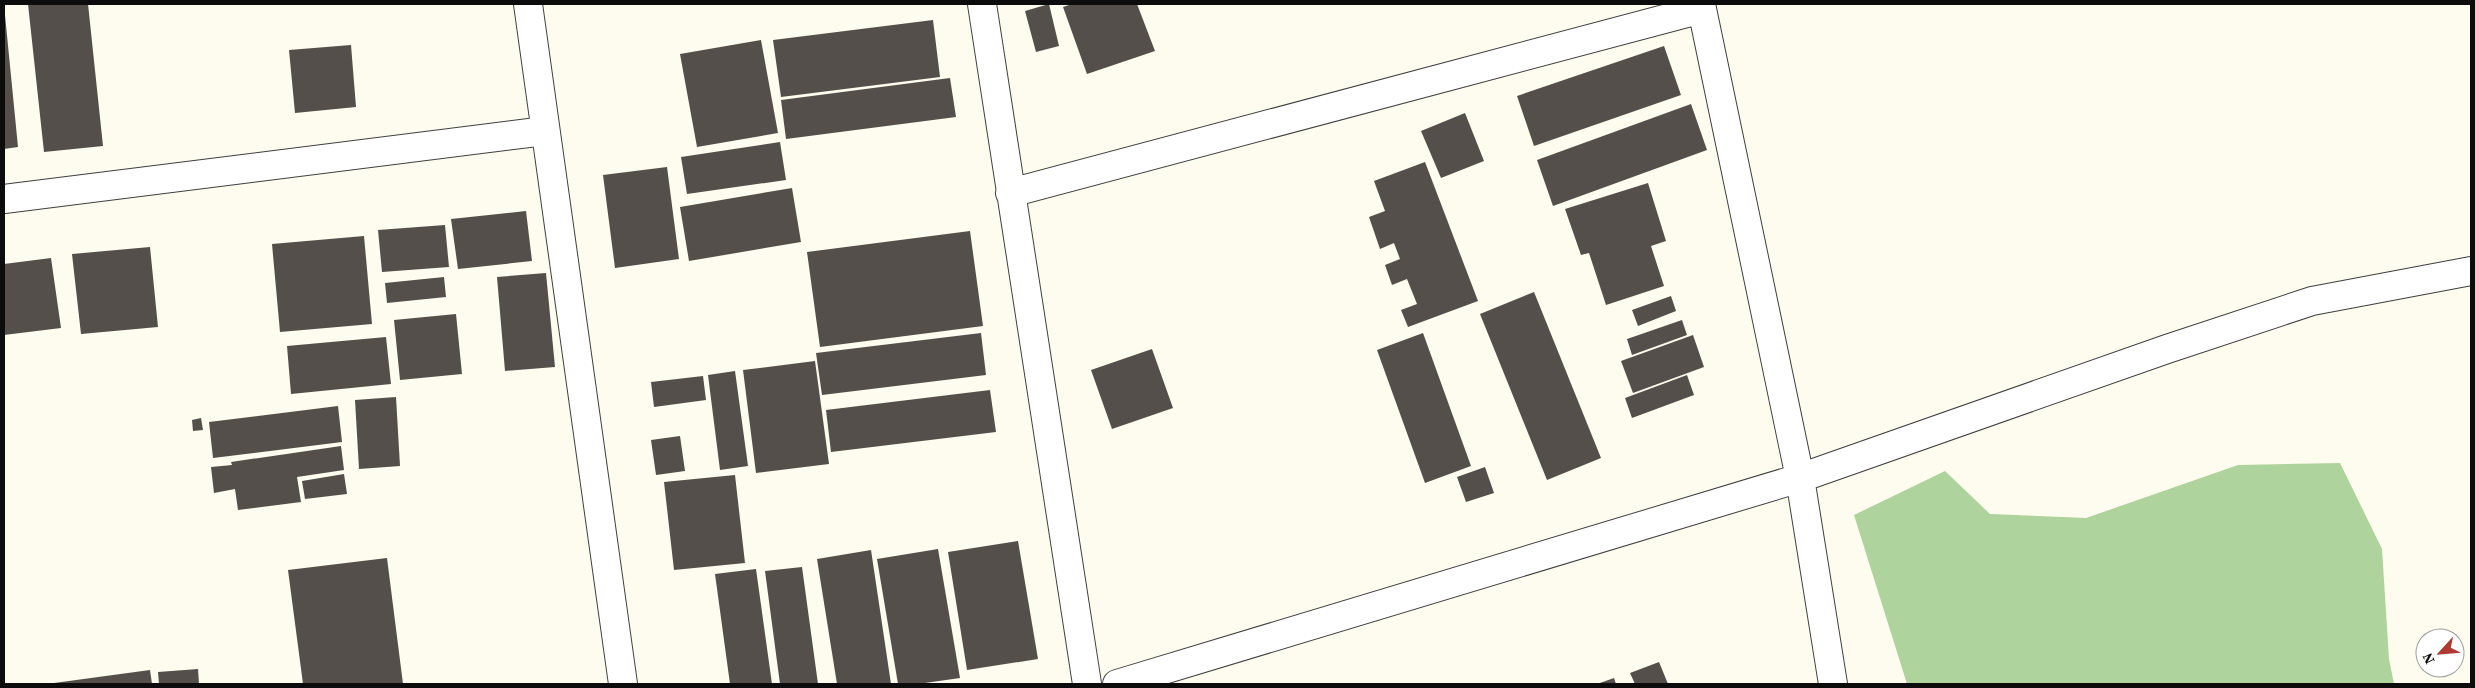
<svg xmlns="http://www.w3.org/2000/svg" width="2475" height="688" font-family="'Source Serif 4',serif">
<rect width="100%" height="100%" fill="#fdfcee"/>
<path fill="#afd39c" d="M 2340,463 L 2382,549 L 2389,659 L 2394,684 L 1907,684 L 1854,515 L 1945,471 L 1990,514 L 2086,518 L 2238,465 Z"/>
<path fill="#544f4a" d="M 28,4 L 88,4 L 103,146 L 44,152 Z
M 1049,4 L 1059,46 L 1036,52 L 1025,11 Z
M 1072,4 L 1137,4 L 1155,51 L 1087,74 L 1063,7 Z
M 5,15 L 18,147 L 4,149 L 4,16 Z
M 933,20 L 940,77 L 781,97 L 773,40 Z
M 761,40 L 778,133 L 697,147 L 680,54 Z
M 351,45 L 356,107 L 295,113 L 289,50 Z
M 1664,46 L 1681,95 L 1534,146 L 1517,96 Z
M 950,78 L 956,117 L 786,139 L 781,100 Z
M 1691,104 L 1707,150 L 1553,206 L 1537,160 Z
M 1465,113 L 1484,161 L 1441,178 L 1421,131 Z
M 780,142 L 786,180 L 687,194 L 681,157 Z
M 1425,162 L 1478,301 L 1408,327 L 1401,310 L 1417,304 L 1407,279 L 1392,285 L 1385,265 L 1400,259 L 1394,243 L 1380,249 L 1369,217 L 1385,211 L 1374,181 Z
M 667,167 L 679,259 L 615,268 L 603,175 Z
M 1648,183 L 1666,241 L 1651,246 L 1664,286 L 1606,305 L 1589,253 L 1581,255 L 1565,209 Z
M 792,188 L 801,242 L 689,261 L 680,207 Z
M 526,211 L 532,261 L 458,269 L 451,219 Z
M 445,225 L 449,267 L 382,272 L 378,230 Z
M 970,231 L 983,326 L 820,347 L 807,252 Z
M 364,236 L 372,324 L 280,332 L 272,244 Z
M 150,247 L 158,327 L 81,334 L 72,254 Z
M 51,258 L 61,328 L 4,335 L 4,264 Z
M 546,273 L 555,367 L 505,371 L 497,277 Z
M 444,277 L 446,297 L 387,303 L 385,283 Z
M 1534,292 L 1601,458 L 1547,480 L 1480,314 Z
M 1671,296 L 1676,311 L 1638,326 L 1632,310 Z
M 456,314 L 462,374 L 400,380 L 394,320 Z
M 1682,320 L 1687,335 L 1632,355 L 1627,339 Z
M 981,333 L 986,375 L 822,395 L 816,353 Z
M 1423,333 L 1471,466 L 1425,483 L 1377,350 Z
M 1693,335 L 1704,367 L 1633,393 L 1621,361 Z
M 386,337 L 391,384 L 291,394 L 287,346 Z
M 1152,349 L 1173,408 L 1112,429 L 1091,370 Z
M 815,361 L 829,464 L 756,473 L 743,370 Z
M 735,371 L 748,466 L 720,470 L 708,375 Z
M 1687,375 L 1694,395 L 1632,418 L 1625,398 Z
M 703,376 L 706,400 L 654,407 L 651,382 Z
M 990,390 L 996,432 L 831,452 L 826,410 Z
M 396,397 L 400,466 L 359,469 L 355,400 Z
M 338,406 L 342,442 L 213,458 L 209,422 Z
M 201,418 L 203,430 L 193,431 L 192,420 Z
M 680,436 L 685,471 L 656,475 L 651,440 Z
M 341,446 L 344,470 L 297,477 L 301,502 L 238,510 L 235,489 L 214,493 L 211,467 L 232,465 L 231,462 Z
M 1485,467 L 1494,493 L 1466,502 L 1457,477 Z
M 344,474 L 347,494 L 305,499 L 302,481 Z
M 735,475 L 745,563 L 674,570 L 664,482 Z
M 1018,541 L 1038,659 L 967,670 L 948,552 Z
M 938,549 L 960,678 L 918,684 L 898,684 L 877,559 Z
M 871,550 L 891,684 L 837,684 L 817,559 Z
M 387,558 L 403,684 L 303,684 L 288,570 Z
M 802,567 L 818,684 L 780,684 L 765,571 Z
M 756,569 L 772,684 L 730,684 L 715,574 Z
M 1659,662 L 1668,684 L 1635,684 L 1630,673 Z
M 198,669 L 199,684 L 159,684 L 158,672 Z
M 150,670 L 152,684 L 54,684 L 54,683 Z
M 1614,678 L 1616,684 L 1597,684 Z"/>
<g fill="none" stroke-linecap="round" stroke-linejoin="round">
<g stroke="#3f3f3f" stroke-width="30">
<path id="minor" d="M 528,4 L 623,684
M 982,4 L 1087,684
M 1701,4 L 1800,478 L 1833,684
M 1010,193 L 1702,9
M 4,199 L 545,131
M 1117,684 L 1800,478 L 2167,349 L 2312,301 L 2471,271"/>
</g>
<use href="#minor" stroke="#fff" stroke-width="28"/>
</g>
<rect width="2475" height="688" fill="none" stroke="#0c0c0c" stroke-width="10"/>
<g transform="translate(2440 653) rotate(244)"><circle r="24" fill="#ffffff" stroke="#9e9e9e"/>
<path d="M0-4L9 19L0 12L-9 19Z" fill="#ae3b33"/>
<text y="-8" font-size="14" font-weight="bold" text-anchor="middle" fill="#0c0c0c">N</text>
</g>
</svg>
